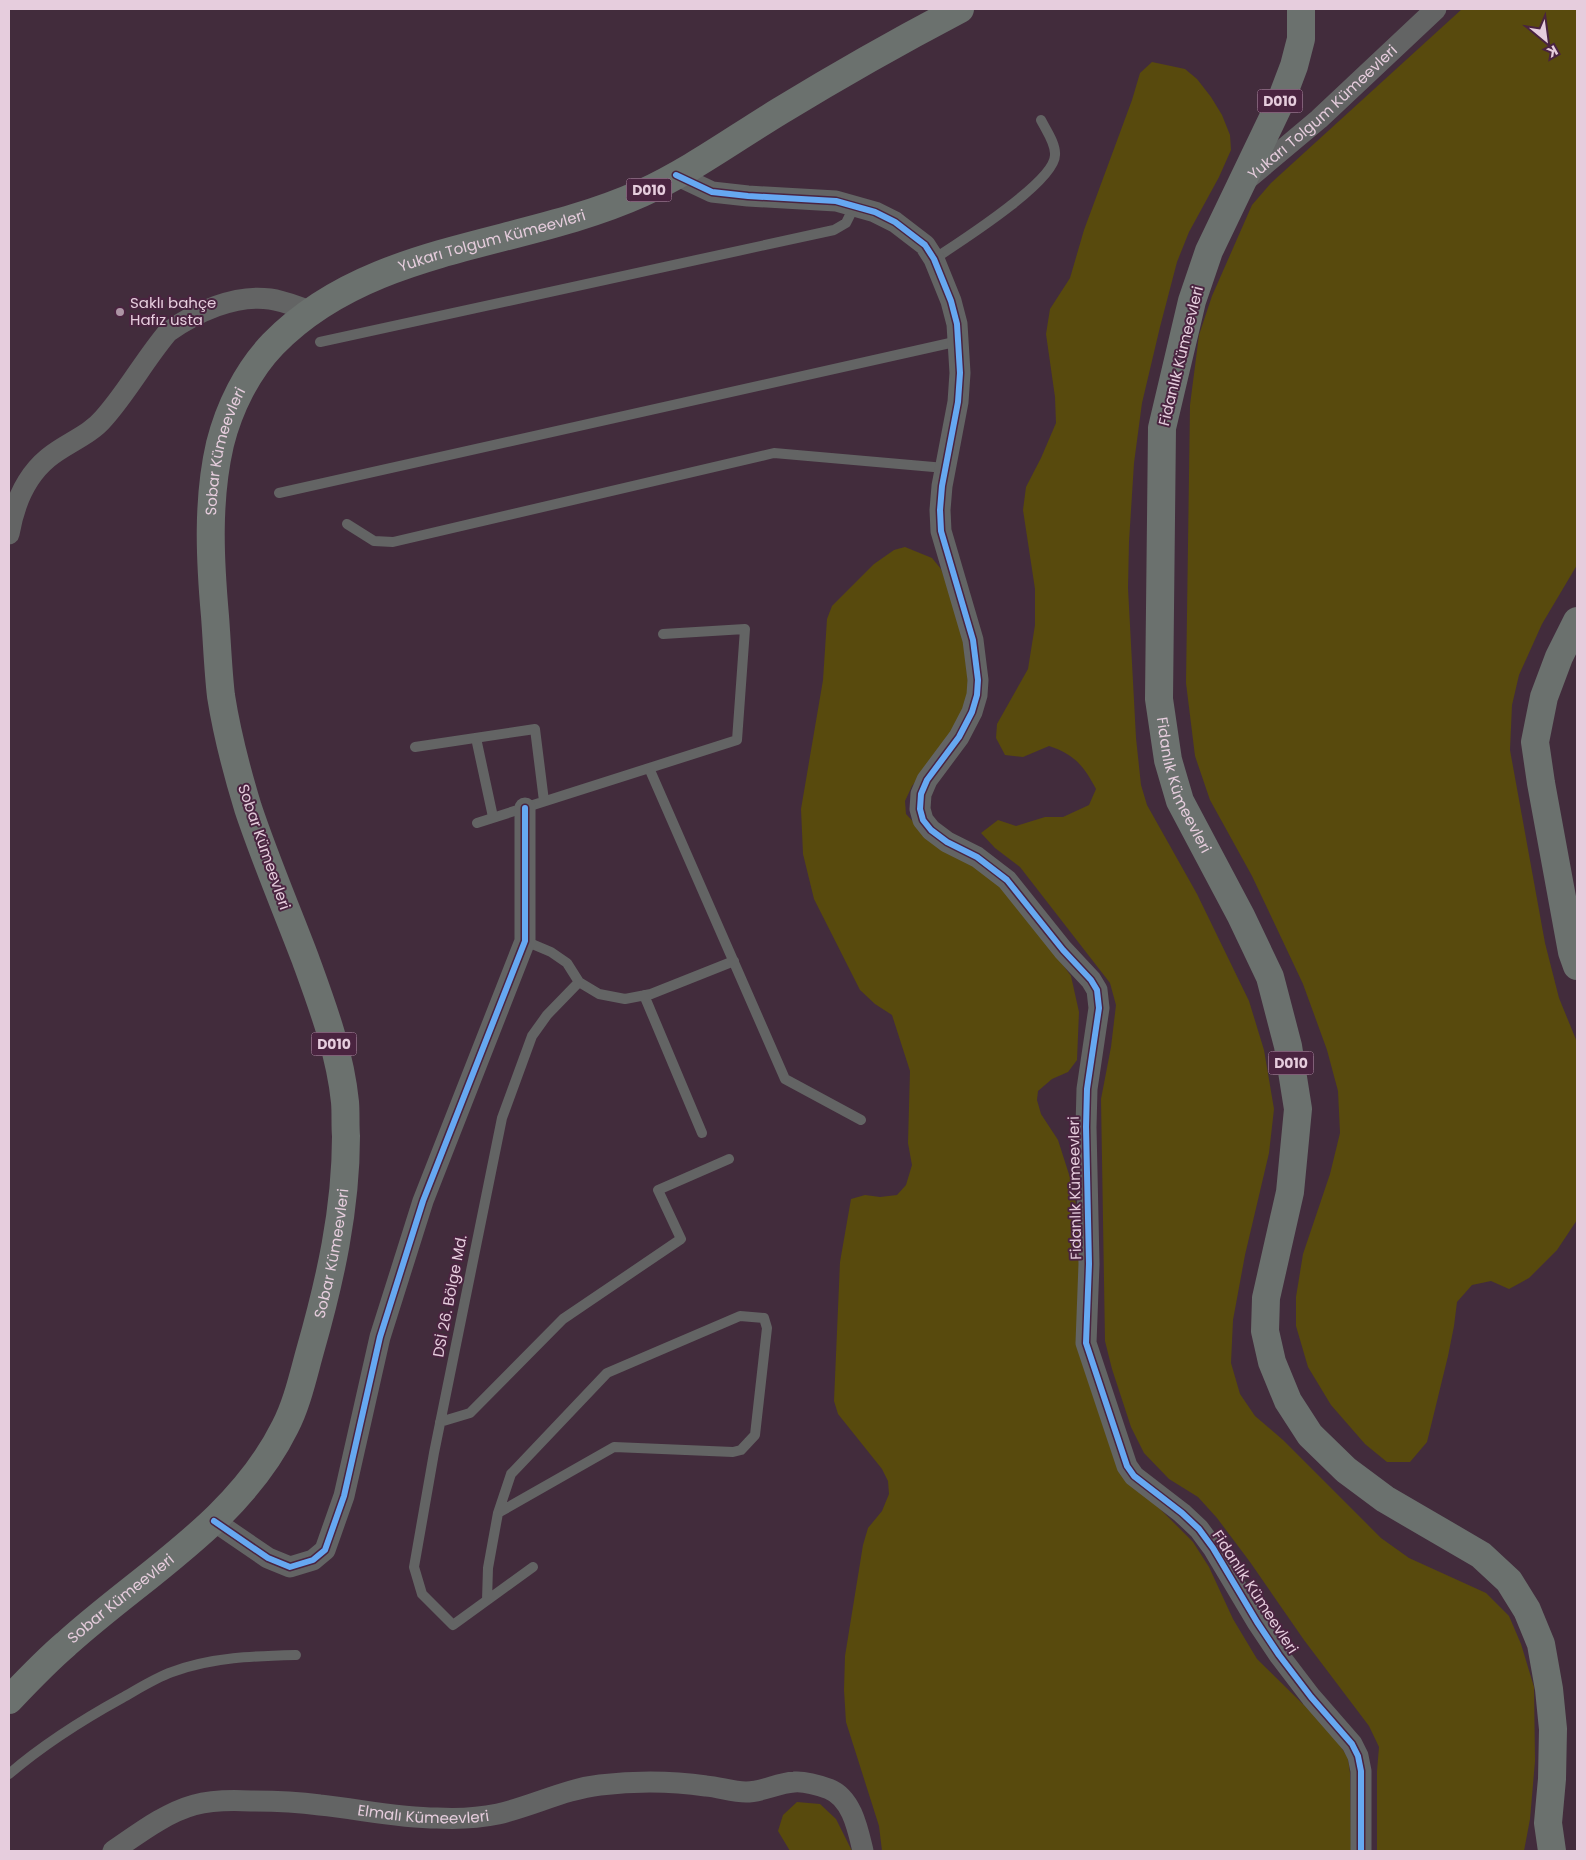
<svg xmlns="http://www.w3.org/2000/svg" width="1586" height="1860" font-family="Poppins,sans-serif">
<rect width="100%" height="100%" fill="#422c3c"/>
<path fill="#584a0d" d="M 1462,9 L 1577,9 L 1577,565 L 1542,624 L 1519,675 L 1512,705 L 1510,750 L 1545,943 L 1559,998 L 1577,1042 L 1577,1220 L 1557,1250 L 1529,1278 L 1509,1289 L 1491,1281 L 1472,1285 L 1457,1302 L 1454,1326 L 1448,1356 L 1427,1442 L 1410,1462 L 1387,1462 L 1365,1444 L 1331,1405 L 1308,1367 L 1296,1326 L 1296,1297 L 1303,1254 L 1330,1174 L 1340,1133 L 1338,1091 L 1327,1050 L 1303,984 L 1252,876 L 1210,800 L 1195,756 L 1186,683 L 1190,405 L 1199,335 L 1212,296 L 1252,205 L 1271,183 Z
M 1152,62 L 1185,69 L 1197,79 L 1211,97 L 1222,115 L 1230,135 L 1231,150 L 1219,177 L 1189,232 L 1177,262 L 1160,327 L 1142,403 L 1134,463 L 1129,542 L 1128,588 L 1136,738 L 1141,785 L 1147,805 L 1197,894 L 1249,1001 L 1264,1050 L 1274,1109 L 1269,1153 L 1245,1255 L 1233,1320 L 1231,1363 L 1240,1394 L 1255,1416 L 1283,1440 L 1381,1538 L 1409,1558 L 1486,1593 L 1509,1616 L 1521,1644 L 1534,1687 L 1535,1761 L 1530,1819 L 1524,1851 L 1377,1851 L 1377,1771 L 1379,1747 L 1369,1726 L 1304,1640 L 1250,1562 L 1217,1518 L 1198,1497 L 1169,1479 L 1144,1453 L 1131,1427 L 1112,1369 L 1105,1341 L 1101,1099 L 1111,1047 L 1116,1005 L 1110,983 L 1020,867 L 995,848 L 981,833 L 998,820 L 1016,826 L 1045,817 L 1063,817 L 1089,805 L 1096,789 C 1084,766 1074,754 1049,746 L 1023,757 L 1005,755 L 996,738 L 997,724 L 1028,669 L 1035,625 L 1035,589 L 1023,510 L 1026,487 L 1041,458 L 1056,423 L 1055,397 L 1046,334 L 1050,309 L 1070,278 L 1084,230 L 1132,100 L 1140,73 Z
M 905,547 L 932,558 L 941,569 L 961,621 L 969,690 L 963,715 L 928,766 L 912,786 L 905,801 L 906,814 L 920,829 L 984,871 L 1003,890 L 1055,954 L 1071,976 L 1079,1012 L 1077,1060 L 1068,1072 L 1052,1079 L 1038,1091 L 1037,1100 L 1041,1114 L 1058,1140 L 1074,1190 L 1081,1248 L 1081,1302 L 1147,1496 L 1193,1542 L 1209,1567 L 1233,1619 L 1257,1659 L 1315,1716 L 1338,1742 L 1348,1758 L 1350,1773 L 1351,1851 L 882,1851 L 879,1826 L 846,1722 L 844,1690 L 845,1656 L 863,1545 L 868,1528 L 882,1511 L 889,1494 L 888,1481 L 882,1469 L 838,1414 L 834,1401 L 840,1262 L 851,1199 L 865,1195 L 880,1197 L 897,1195 L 906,1185 L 912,1165 L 908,1143 L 910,1071 L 892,1015 L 875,1004 L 860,990 L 814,899 L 803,854 L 801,809 L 823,680 L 827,619 L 832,606 L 874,564 L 894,550 Z
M 797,1802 L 820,1804 L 836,1819 L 852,1851 L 790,1851 L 778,1831 L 783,1815 Z"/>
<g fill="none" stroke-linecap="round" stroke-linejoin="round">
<path stroke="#636464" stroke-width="10" d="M 934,259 C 958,243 1055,182 1055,155 C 1056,144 1046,130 1041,120
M 320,342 L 834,230 L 846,223 L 855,205
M 279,493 L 959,341
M 347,524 L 374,541 L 393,542 L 774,453 L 945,468
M 476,738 L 493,817
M 415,747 L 535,729 L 544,801
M 649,768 L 785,1079 L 861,1120
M 477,823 L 737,740 L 745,629 L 663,634
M 525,941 L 551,952 L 567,963 L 579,982 L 599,994 L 625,999 L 651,994 L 734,961
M 644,995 L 702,1133
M 440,1422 L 470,1413 L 563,1319 L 681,1239 L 658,1190 L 729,1159
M 533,1567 L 453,1625 L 422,1594 L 414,1567 L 434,1453 L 502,1118 L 532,1036 L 547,1015 L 579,982
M 487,1600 L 488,1568 L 498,1513 L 511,1474 L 607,1373 L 740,1316 L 764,1318 L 767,1328 L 755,1435 L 741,1450 L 733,1452 L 614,1447 L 498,1513
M 9,1774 C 44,1744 82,1720 122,1698 C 138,1689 155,1678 172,1672 C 212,1657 255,1656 296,1655"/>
<g stroke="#636464" stroke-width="21">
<path d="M 676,175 L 712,192 L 748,196 L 836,201 L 875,212 L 895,222 L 925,245 L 934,259 L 951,301 L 957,324 L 960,373 L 958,402 L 942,486 L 940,510 L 941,531 L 973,640 L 978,680 L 977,695 L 972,712 L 959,737 L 927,780 L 921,794 L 920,809 L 923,820 L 931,830 L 947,842 L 977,857 L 1007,880 L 1063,950 L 1091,980 L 1097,990 L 1099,1008 L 1087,1089 L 1086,1127 L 1089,1264 L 1086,1343 L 1127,1466 L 1134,1476 L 1182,1513 L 1199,1529 L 1213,1548 L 1257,1622 L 1279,1655 L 1311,1697 L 1352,1744 L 1358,1756 L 1361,1771 L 1361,1851"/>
<path id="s1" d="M 1244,182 L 1319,119 L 1436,9"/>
<path d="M 9,534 C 14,505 25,477 48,458 C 66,443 89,436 104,418 C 128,391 145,359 168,332 C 196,312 235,294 270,299 C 284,301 298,307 311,311"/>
<path d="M 214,1521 L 268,1558 L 290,1567 L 313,1560 L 325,1550 L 344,1496 L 380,1337 L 423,1201 L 525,941 L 525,808"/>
<path id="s2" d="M 113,1851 C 138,1834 165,1813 194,1805 C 212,1800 233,1800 251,1801 C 274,1801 297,1802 320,1805 C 359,1809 398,1818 437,1818 C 457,1819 479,1818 498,1814 C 533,1806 565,1789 600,1785 C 635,1781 671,1781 706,1786 C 719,1787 733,1792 746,1792 C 763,1792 777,1783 794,1782 C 806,1781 818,1785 829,1789 C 852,1798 858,1830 863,1851"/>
</g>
<g stroke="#6b716e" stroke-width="28">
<path id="s3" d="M 1301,9 L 1301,39 L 1294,66 L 1280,103 L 1209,251 L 1192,301 L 1162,428 L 1159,699 L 1168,760 L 1180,801 L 1241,916 L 1270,977 L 1288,1046 L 1298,1109 L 1290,1192 L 1266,1298 L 1265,1331 L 1272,1362 L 1288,1401 L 1310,1435 L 1346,1470 L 1385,1499 L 1481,1555 L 1509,1581 L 1527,1610 L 1541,1644 L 1549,1689 L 1553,1729 L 1552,1779 L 1548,1823 L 1552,1851"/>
<path d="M 1577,621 L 1559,657 L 1544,697 L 1535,742 L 1541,783 L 1572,952 L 1577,966"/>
<path id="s4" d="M 9,1700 C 27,1681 46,1661 66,1644 C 142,1575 238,1522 285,1427 C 297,1404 303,1376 310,1351 C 330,1281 346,1210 346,1136 C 345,1125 346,1113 345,1102 C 340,1052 322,1005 305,958 C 286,908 265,859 248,808 C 237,772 227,734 221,696 C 218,670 217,642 215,616 C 210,560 207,500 220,444 C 229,408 247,371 273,344 C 370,244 521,248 642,193 C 690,171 734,139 780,111 C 839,75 899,41 960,9"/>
</g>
<g stroke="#4a2440" stroke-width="9">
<path id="cycleway" d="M 676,175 L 712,192 L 748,196 L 836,201 L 875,212 L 895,222 L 925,245 L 934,259 L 951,301 L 957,324 L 960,373 L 958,402 L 942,486 L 940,510 L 941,531 L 973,640 L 978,680 L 977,695 L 972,712 L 959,737 L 927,780 L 921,794 L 920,809 L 923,820 L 931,830 L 947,842 L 977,857 L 1007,880 L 1063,950 L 1091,980 L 1097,990 L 1099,1008 L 1087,1089 L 1086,1127 L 1089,1264 L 1086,1343 L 1127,1466 L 1134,1476 L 1182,1513 L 1199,1529 L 1213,1548 L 1257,1622 L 1279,1655 L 1311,1697 L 1352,1744 L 1358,1756 L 1361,1771 L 1361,1851
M 214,1521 L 268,1558 L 290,1567 L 313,1560 L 325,1550 L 344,1496 L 380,1337 L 423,1201 L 525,941 L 525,808"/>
</g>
<use href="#cycleway" stroke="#66a8f1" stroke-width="6"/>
</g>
<circle fill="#ad95a5" stroke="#4a2440" stroke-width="2" cx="120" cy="312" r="5"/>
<g text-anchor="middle" stroke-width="4" stroke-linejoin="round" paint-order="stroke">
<g fill="#4a2440" stroke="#b79aae" stroke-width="1">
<rect x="1257.5" y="89.5" width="45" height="23" rx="4"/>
<rect x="626.5" y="178.5" width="45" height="23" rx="4"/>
<rect x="311.5" y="1032.5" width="45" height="23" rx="4"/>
<rect x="1268.5" y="1051.5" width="45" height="23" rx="4"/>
</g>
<g font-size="14" font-weight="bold" fill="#e6cddd">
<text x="1280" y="106">D010</text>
<text x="649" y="195">D010</text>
<text x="334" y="1049">D010</text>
<text x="1291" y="1068">D010</text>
</g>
<g font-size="15" fill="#e6cddd" stroke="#4a2440">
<text dy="5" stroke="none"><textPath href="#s1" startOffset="105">Yukarı Tolgum Kümeevleri</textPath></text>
<text dy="5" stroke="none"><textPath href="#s4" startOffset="1762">Yukarı Tolgum Kümeevleri</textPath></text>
<text transform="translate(1181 356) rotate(-76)" y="5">Fidanlık Kümeevleri</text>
<text dy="5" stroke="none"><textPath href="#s4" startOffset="1396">Sobar Kümeevleri</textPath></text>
<text dy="5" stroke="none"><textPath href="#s3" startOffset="806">Fidanlık Kümeevleri</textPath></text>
<text transform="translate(264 847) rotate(71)" y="5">Sobar Kümeevleri</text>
<text transform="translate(1075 1188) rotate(-91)" y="5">Fidanlık Kümeevleri</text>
<text dy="5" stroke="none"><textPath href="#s4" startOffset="571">Sobar Kümeevleri</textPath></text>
<text transform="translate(450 1296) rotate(-79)" y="5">DSİ 26. Bölge Md.</text>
<text transform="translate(1255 1592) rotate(57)" y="5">Fidanlık Kümeevleri</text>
<text dy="5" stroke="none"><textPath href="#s4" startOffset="151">Sobar Kümeevleri</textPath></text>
<text dy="5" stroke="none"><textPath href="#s2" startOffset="324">Elmalı Kümeevleri</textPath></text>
</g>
<g font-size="15" fill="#e6cddd" stroke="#4a2440" text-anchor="start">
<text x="130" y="308">Saklı bahçe<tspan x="130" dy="17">Hafız usta</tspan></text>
</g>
</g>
<rect width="1586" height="1860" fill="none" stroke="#e6cddd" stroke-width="20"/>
<g transform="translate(1546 40) rotate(151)" stroke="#4a2440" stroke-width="4" paint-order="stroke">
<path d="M0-4L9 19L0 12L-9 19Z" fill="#e6cddd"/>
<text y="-8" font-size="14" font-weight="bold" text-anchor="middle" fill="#e6cddd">K</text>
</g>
</svg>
